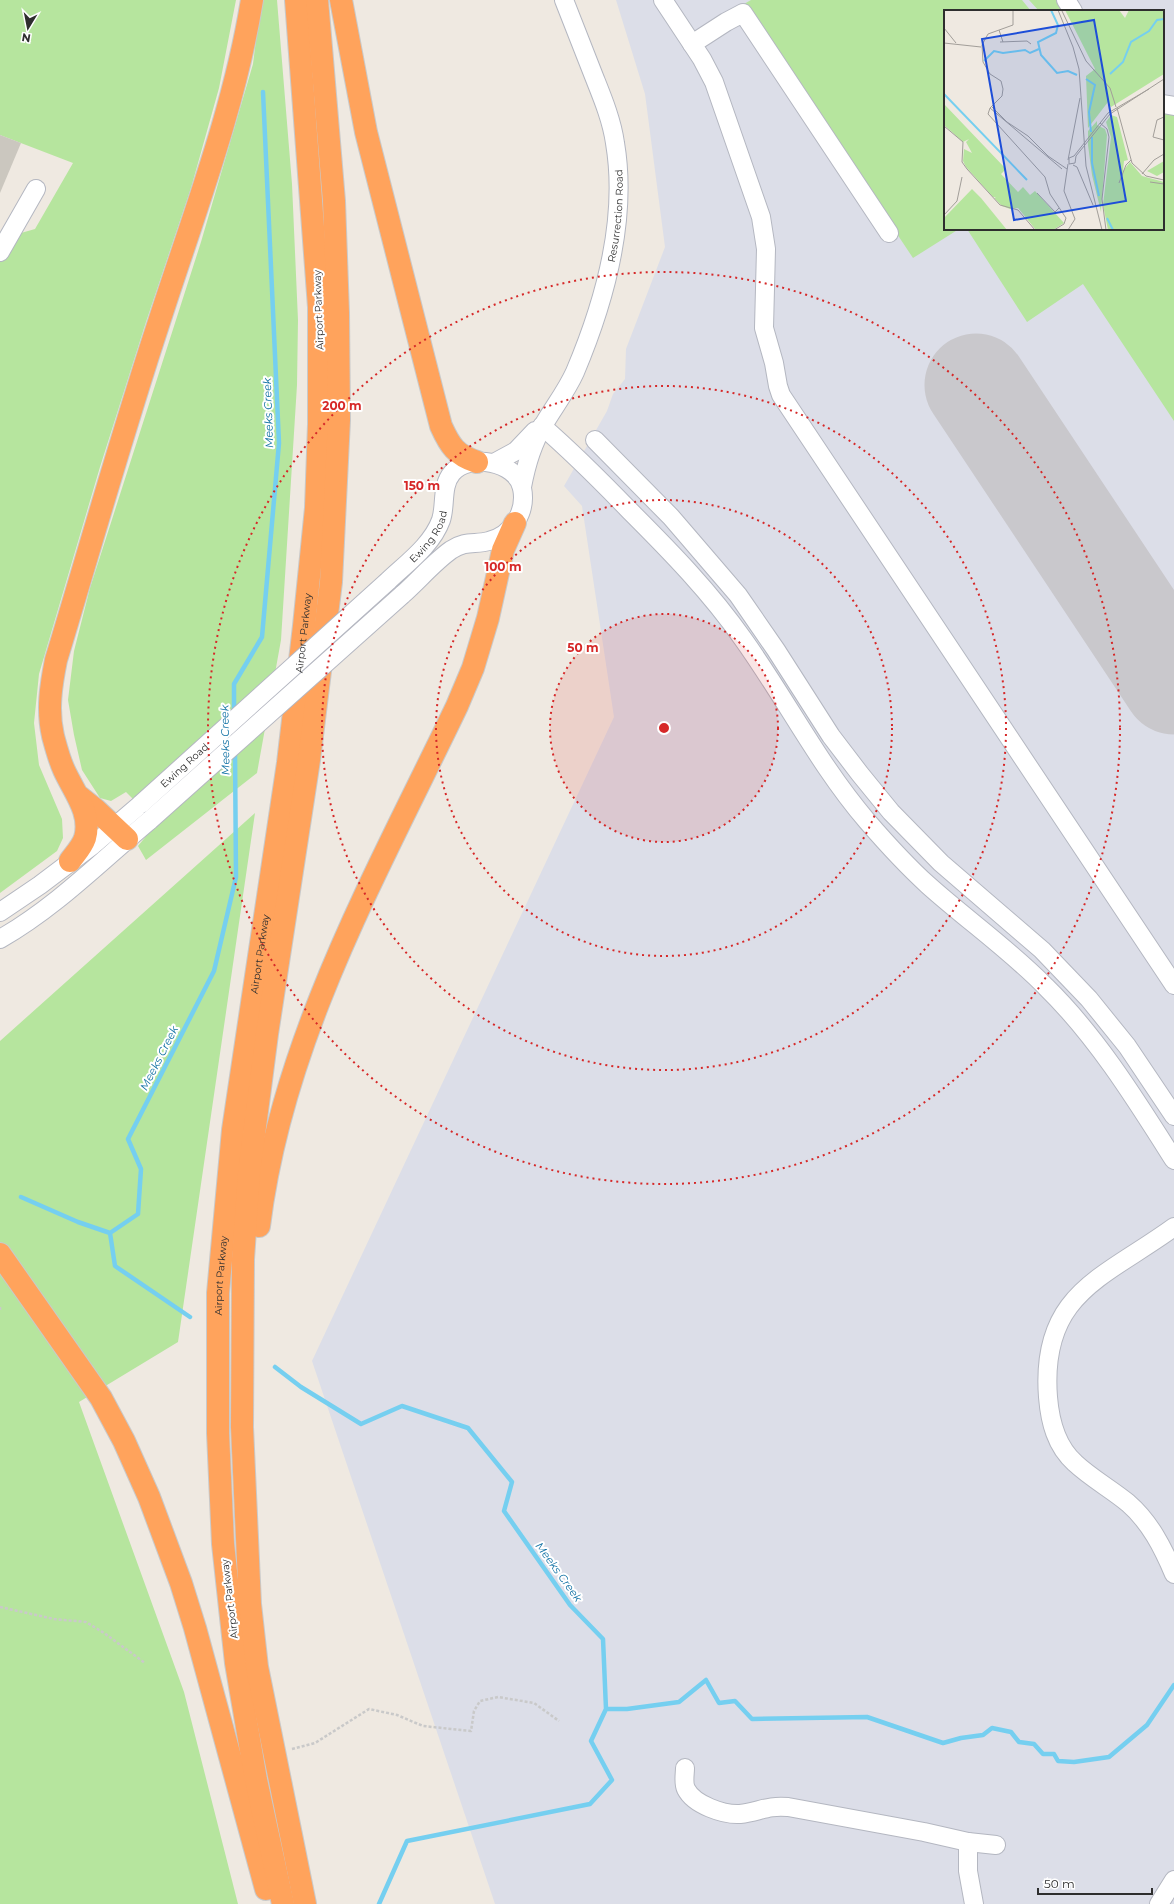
<svg xmlns="http://www.w3.org/2000/svg" width="1174" height="1904" font-family="Montserrat,sans-serif">
<rect width="100%" height="100%" fill="#efe9e1"/>
<path fill="#dcdee8" fill-rule="evenodd" d="M 616,0 L 1174,0 L 1174,1904 L 495,1904 L 312,1361 L 614,717 L 582,506 L 564,486 L 607,411 L 613,394 L 625,379 L 626,349 L 665,247 L 645,94 ZM 945,11 L 1163,11 L 1163,229 L 945,229 Z"/>
<path fill="#b6e59e" d="M 0,0 L 236,0 L 219,88 L 191,188 L 146,322 L 100,467 L 39,674 L 34,723 L 39,765 L 62,819 L 63,838 L 57,851 L 0,893 L 0,239 L 35,229 L 73,163 L 0,135 Z
M 261,0 L 277,0 L 292,184 L 298,320 L 297,385 L 281,640 L 257,773 L 146,860 L 138,846 L 157,823 L 126,792 L 111,801 L 100,798 L 82,770 L 74,735 L 68,700 L 74,651 L 90,588 L 201,242 L 253,64 Z
M 751,0 L 1022,0 L 1031,11 L 945,11 L 945,229 L 959,229 L 913,258 L 744,4 Z
M 1029,0 L 1060,0 L 1067,11 L 1039,11 Z
M 1163,110 L 1174,112 L 1174,421 L 1083,284 L 1027,322 L 967,229 L 1163,229 Z
M 255,813 L 178,1342 L 79,1402 L 184,1692 L 238,1904 L 0,1904 L 0,1041 Z"/>
<g fill="none" stroke-linecap="round" stroke-linejoin="round">
<path stroke="#75cff0" stroke-width="4.5" d="M 234,714 L 234,684 L 262,637 L 279,443 L 263,92
M 21,1197 L 78,1222 L 110,1233
M 190,1317 L 115,1266 L 110,1233 L 138,1214 L 141,1169 L 128,1139 L 214,971 L 236,877 L 235,751
M 275,1367 L 301,1387 L 361,1424 L 402,1406 L 468,1428 L 512,1482 L 504,1511 L 570,1605 L 603,1639 L 606,1709 L 591,1741 L 612,1780 L 590,1804 L 407,1841 L 379,1904
M 606,1709 L 627,1709 L 679,1702 L 706,1680 L 719,1703 L 735,1701 L 752,1719 L 867,1717 L 943,1743 L 961,1738 L 983,1735 L 992,1728 L 1011,1732 L 1019,1742 L 1034,1744 L 1043,1754 L 1054,1754 L 1058,1761 L 1074,1762 L 1109,1757 L 1147,1725 L 1174,1685"/>
<path stroke="#c9c8cc" stroke-width="103" d="M 976,385 L 1174,683"/>
</g>
<path fill="#cbc7bf" d="M 0,135 L 21,143 L 0,193 Z"/>
<g fill="none" stroke-linecap="round" stroke-linejoin="round">
<g stroke="#b4b7c1" stroke-width="20">
<g id="minor">
<path d="M 663,0 L 702,59 L 714,82 L 761,217 L 766,249 L 764,328 L 774,363 L 778,386 L 781,395 L 1174,985"/>
<path d="M 1066,0 L 1073,11"/>
<path d="M 692,44 L 726,22 L 743,13 L 889,233"/>
<path d="M 1163,104 L 1174,106"/>
<path d="M 0,252 L 36,189"/>
<path d="M 542,426 C 573,453 602,482 630,511 C 671,552 710,592 743,639 C 786,699 819,765 867,821 C 886,843 906,865 928,885 C 967,920 1010,950 1046,987 C 1097,1037 1136,1100 1174,1160"/>
<path d="M 595,440 L 671,517 L 738,595 L 776,650 L 831,736 L 860,774 L 891,812 L 941,863 L 1042,950 L 1089,999 L 1127,1046 L 1174,1116"/>
<path d="M 494,463 L 516,451 L 535,431"/>
<path id="s1" d="M 522,487 C 526,465 532,444 544,424 C 554,407 567,390 575,372 C 605,301 628,220 615,143 C 612,121 603,99 595,79 C 585,53 574,26 564,0"/>
<path id="s2" d="M 388,581 C 407,563 432,545 441,520 C 446,505 441,486 452,473 C 469,453 516,461 522,488 C 527,512 512,535 489,541 C 475,545 466,540 451,550 C 434,562 418,581 402,595"/>
<path d="M 0,912 L 40,885 L 93,845 L 141,804"/>
<path d="M 0,939 C 56,907 101,861 150,820"/>
<path d="M 1174,1227 C 1104,1278 1040,1293 1048,1397 C 1050,1422 1056,1446 1075,1463 C 1091,1478 1111,1489 1128,1503 C 1150,1522 1163,1548 1174,1574"/>
<path d="M 685,1768 C 685,1774 683,1783 686,1789 C 694,1805 724,1815 740,1814 C 759,1812 767,1805 788,1807 L 924,1832 L 968,1842 L 996,1845"/>
<path d="M 968,1842 L 968,1871 L 974,1904"/>
<path d="M 1159,1904 L 1174,1880"/>
</g>
</g>
<g stroke="#c9c9c9" stroke-width="24">
<g id="highway">
<path d="M 341,0 L 366,132 L 441,426 C 450,446 456,455 477,462"/>
<path d="M 80,797 L 95,809 L 127,839"/>
<path d="M 70,861 C 75,854 82,847 85,838 C 92,813 74,792 64,770 C 59,759 56,747 53,736 C 47,710 51,685 56,660 C 90,548 122,434 159,322 C 193,216 234,111 252,0"/>
<path d="M 259,1226 C 282,1039 377,873 457,706 L 473,668 L 488,618 L 503,550 L 515,523"/>
<path d="M 0,1254 L 101,1398 L 124,1441 L 149,1497 L 181,1583 L 195,1628 L 266,1889"/>
<path id="s3" d="M 283,1904 L 256,1780 L 236,1663 L 223,1544 L 218,1433 L 218,1293 L 233,1130 L 288,763 L 304,626 L 316,508 L 319,424 L 319,307 L 296,0"/>
<path d="M 305,1904 L 257,1667 L 250,1604 L 242,1427 L 243,1259 L 249,1173 L 267,1034 L 309,760 L 331,582 L 339,420 L 338,313 L 334,201 L 317,0"/>
</g>
</g>
<path stroke="#c9c9c9" stroke-width="2.5" stroke-dasharray="3 2" stroke-linecap="butt" d="M 0,1307 L 0,1310
M 0,1607 L 54,1619 L 86,1622 L 104,1633 L 145,1663
M 292,1749 L 315,1743 L 369,1709 L 397,1715 L 423,1726 L 471,1731 L 474,1711 L 480,1701 L 498,1697 L 534,1703 L 559,1721"/>
<use href="#minor" stroke="#fff" stroke-width="18"/>
<use href="#highway" stroke="#ffa35c" stroke-width="22"/>
<g stroke="#b4b7c1" stroke-width="20" stroke-linecap="butt">
<g id="minor-bridge">
<path id="s4" d="M 141,804 L 388,581"/>
<path d="M 150,820 L 402,595"/>
</g>
</g>
<use href="#minor-bridge" stroke="#fff" stroke-width="18"/>
</g>
<circle cx="664" cy="728" r="114" fill="#d62828" fill-opacity=".12"/>
<g fill="none" stroke="#d62828" stroke-width="2" stroke-dasharray="2 4">
<circle cx="664" cy="728" r="114"/>
<circle cx="664" cy="728" r="228"/>
<circle cx="664" cy="728" r="342"/>
<circle cx="664" cy="728" r="456"/>
</g>
<g text-anchor="middle" stroke-width="4" stroke-linejoin="round" paint-order="stroke">
<g font-size="10" fill="#2e2e2e" stroke="#fff">
<text dy="4" stroke="none"><textPath href="#s1" startOffset="290">Resurrection Road</textPath></text>
<text transform="translate(318 310) rotate(-92)" y="4">Airport Parkway</text>
<text dy="4" stroke="none"><textPath href="#s2" startOffset="61">Ewing Road</textPath></text>
<text dy="4" stroke="none"><textPath href="#s3" startOffset="1282">Airport Parkway</textPath></text>
<text dy="4" stroke="none"><textPath href="#s4" startOffset="58">Ewing Road</textPath></text>
<text dy="4" stroke="none"><textPath href="#s3" startOffset="958">Airport Parkway</textPath></text>
<text dy="4" stroke="none"><textPath href="#s3" startOffset="634">Airport Parkway</textPath></text>
<text transform="translate(229 1599) rotate(-97)" y="4">Airport Parkway</text>
</g>
<g font-size="11" font-style="italic" fill="#0d6fa3" stroke="#fff">
<text transform="translate(268 413) rotate(-92)" y="4">Meeks Creek</text>
<text transform="translate(225 740) rotate(-91)" y="4">Meeks Creek</text>
<text transform="translate(159 1058) rotate(-63)" y="4">Meeks Creek</text>
<text transform="translate(559 1572) rotate(54)" y="4">Meeks Creek</text>
</g>
</g>
<g transform="translate(944 10)">
<rect width="220" height="220" fill="#efe9e1"/>
<path d="M 121,0 L 175,0 L 181,8 L 185,0 L 220,0 L 220,64 L 167,97 L 164,92 L 144,118 L 142,66 L 151,59 ZM 0,94 L 62,159 L 57,164 L 74,182 L 79,177 L 86,185 L 91,181 L 120,213 L 109,220 L 92,220 L 74,198 L 66,199 L 58,196 L 50,188 L 52,187 L 49,187 L 22,157 L 19,151 L 20,139 L 28,143 L 22,132 L 25,129 L 19,132 L 0,115 ZM 167,105 L 173,107 L 184,150 L 180,151 L 179,161 L 186,152 L 198,166 L 220,172 L 220,220 L 164,220 L 159,195 L 167,127 L 162,112 ZM 153,111 L 153,115 L 161,119 L 163,125 L 157,202 L 148,165 L 144,135 L 144,121 ZM 220,151 L 220,162 L 213,166 L 203,161 ZM 28,179 L 37,188 L 63,220 L 0,220 L 0,208 Z" fill="#b6e59e"/>
<path fill="none" stroke="#75cff0" stroke-width="2" d="M 107,0 L 114,15 L 112,23 L 94,32 L 97,45 L 113,63 L 124,61 L 133,65M 40,51 L 50,41 L 59,43 L 81,40 L 86,43 L 95,39M 166,64 L 179,52 L 187,32 L 205,21 L 213,10 L 220,9M 142,69 L 151,75 L 145,102 L 147,122M 0,84 L 83,170M 148,127 L 148,153 L 155,186M 163,208 L 169,220"/>
<path fill="none" stroke="#a29e99" stroke-width="1" d="M 69,0 L 69,15 L 44,24 L 38,35 L 39,52 L 46,64 L 57,71 L 59,79 L 58,86 L 46,98 L 44,104 L 101,167 L 106,184 L 122,208 L 120,214 L 110,220M 114,0 L 129,37 L 135,59 L 142,156 L 158,220M 118,1 L 142,51 L 166,78 L 172,97M 0,18 L 12,33M 55,20 L 59,32M 56,32 L 83,31 L 87,34M 0,33 L 37,37M 205,79 L 164,103 L 130,146 L 125,148 L 125,154 L 131,153 L 132,146 L 166,104 L 220,69M 47,96 L 63,112 L 84,126 L 104,146 L 123,159M 46,98 L 118,159M 173,98 L 188,153 L 202,166 L 220,170M 220,107 L 213,110 L 209,127 L 220,130M 156,113 L 163,119 L 165,127 L 158,189 L 162,220M 0,116 L 19,132 L 18,152 L 23,159 L 56,195 L 74,200 L 91,220M 124,150 L 136,88M 129,155 L 133,157 L 149,195M 198,164 L 210,150 L 220,144M 206,172 L 220,174M 175,173 L 182,155 L 187,150M 93,183 L 111,202 L 115,198M 0,205 L 13,191 L 18,167M 124,220 L 131,209 L 120,181 L 124,154"/>
<path fill="#1d4ed8" fill-opacity="0.15" stroke="#1d4ed8" stroke-width="2" d="M 150,10 L 182,191 L 70,210 L 38,29 Z"/>
<rect width="220" height="220" fill="none" stroke="#2e2e2e" stroke-width="2"/>
</g>
<circle cx="664" cy="728" r="6" fill="#d62828" stroke="#fff" stroke-width="2"/>
<g font-size="12" text-anchor="middle" font-weight="bold" fill="#d62828" stroke="#fff" stroke-width="4" stroke-linejoin="round" paint-order="stroke">
<text x="342" y="410">200 m</text>
<text x="422" y="490">150 m</text>
<text x="503" y="571">100 m</text>
<text x="583" y="652">50 m</text>
</g>
<g transform="translate(28 28) rotate(190)" stroke="#ffffff" stroke-width="3" paint-order="stroke">
<path d="M0-3L7 15L0 10L-7 15Z" fill="#2e2e2e"/>
<text y="-6" font-size="11" font-weight="bold" text-anchor="middle" fill="#2e2e2e">N</text>
</g>
<path d="M1038 1888v6h114v-6" fill="none" stroke="#2e2e2e" stroke-width="2"/>
<text x="1044" y="1888" font-size="12" fill="#2e2e2e" stroke="#ffffff" stroke-width="3" paint-order="stroke">50 m</text>
</svg>
